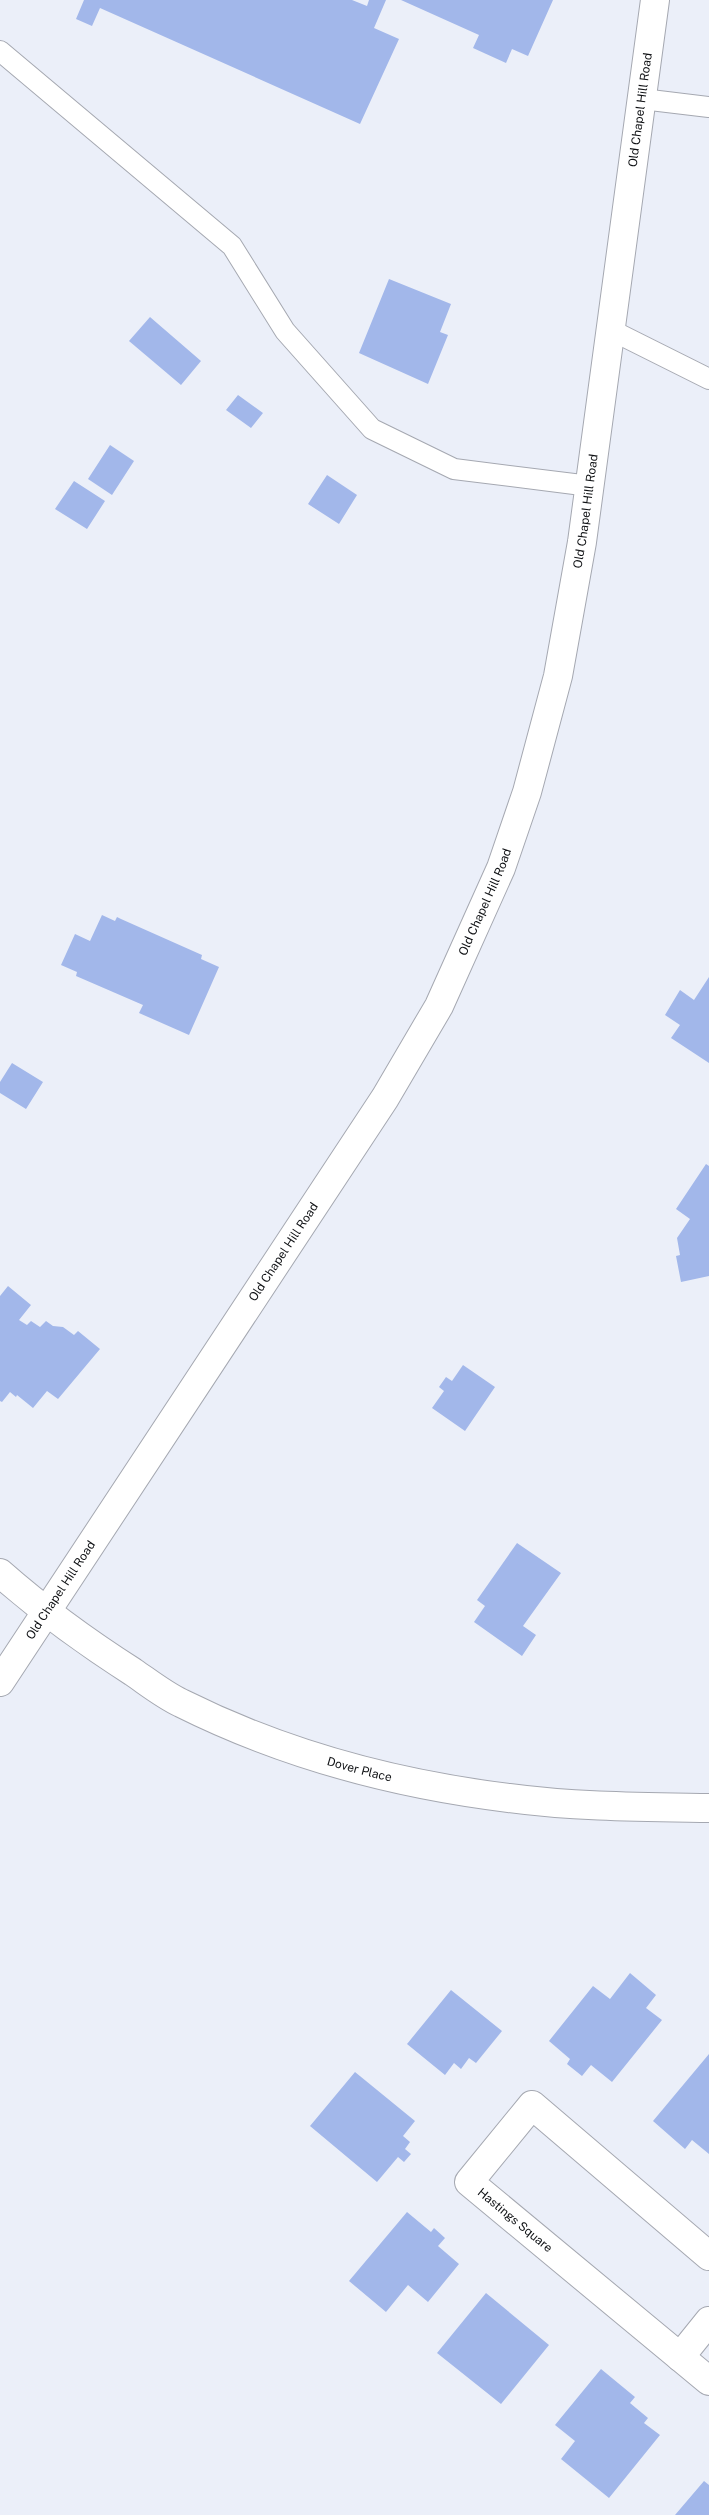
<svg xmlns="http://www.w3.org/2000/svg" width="709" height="2515" font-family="'Public Sans',sans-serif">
<rect width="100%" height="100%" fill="#ebeff9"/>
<path fill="#a2b7ea" d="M 84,0 L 352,0 L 367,6 L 369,0 L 386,0 L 374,28 L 399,39 L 360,124 L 100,8 L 92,26 L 76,19 Z
M 401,0 L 553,0 L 528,56 L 512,49 L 506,63 L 473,48 L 479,35 Z
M 389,279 L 451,304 L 440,332 L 448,335 L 428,384 L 359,353 Z
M 150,317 L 201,361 L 181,385 L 129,341 Z
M 238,395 L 263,413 L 251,428 L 226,410 Z
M 110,445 L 134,461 L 112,495 L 88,479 Z
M 327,475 L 357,495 L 339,524 L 308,504 Z
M 74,481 L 105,501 L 87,529 L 55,509 Z
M 102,915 L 115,921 L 117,917 L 121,919 L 202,955 L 201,959 L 219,967 L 189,1035 L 139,1013 L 143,1005 L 76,976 L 77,972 L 61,965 L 75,934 L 90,941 Z
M 709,977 L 709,1063 L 671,1038 L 680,1025 L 665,1015 L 680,990 L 694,1000 Z
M 12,1063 L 43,1082 L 26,1109 L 0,1093 L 0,1082 Z
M 706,1164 L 709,1166 L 709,1276 L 681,1282 L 676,1256 L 680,1255 L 677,1238 L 690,1219 L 676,1209 Z
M 8,1286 L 31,1305 L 19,1320 L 27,1325 L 31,1321 L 40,1327 L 46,1321 L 53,1326 L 63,1327 L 74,1335 L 78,1331 L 100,1349 L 58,1399 L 47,1391 L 33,1408 L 17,1395 L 16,1397 L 10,1392 L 2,1402 L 0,1401 L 0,1296 Z
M 463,1365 L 495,1387 L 465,1431 L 432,1408 L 444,1391 L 439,1387 L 446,1377 L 452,1381 Z
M 517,1543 L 561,1573 L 523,1626 L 536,1635 L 522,1656 L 474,1622 L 485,1606 L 477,1600 Z
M 630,1973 L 656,1995 L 646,2008 L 662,2020 L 612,2082 L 591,2065 L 582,2076 L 567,2064 L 570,2059 L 549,2041 L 593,1986 L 610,1999 Z
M 451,1990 L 502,2031 L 476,2063 L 469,2058 L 461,2069 L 454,2063 L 445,2075 L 407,2044 Z
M 709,2054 L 709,2154 L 692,2140 L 685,2149 L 653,2121 Z
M 355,2072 L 415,2121 L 403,2136 L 410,2142 L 405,2149 L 411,2154 L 404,2162 L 398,2157 L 377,2182 L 310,2126 Z
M 407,2212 L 431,2232 L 434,2228 L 445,2238 L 438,2246 L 459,2264 L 428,2302 L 408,2285 L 386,2312 L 349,2281 Z
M 486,2293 L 549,2345 L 501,2404 L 437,2353 Z
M 601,2369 L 635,2397 L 630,2403 L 648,2418 L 644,2423 L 660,2435 L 609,2498 L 561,2459 L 575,2441 L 555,2425 Z
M 704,2481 L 709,2485 L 709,2515 L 675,2515 Z"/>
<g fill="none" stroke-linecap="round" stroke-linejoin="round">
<g stroke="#a5a8b1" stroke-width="22">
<path id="service" d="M 0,51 L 232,246 L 285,331 L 372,429 L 454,469 L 590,486
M 642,99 L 709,107
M 611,330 L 709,379"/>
</g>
<g stroke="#a5a8b1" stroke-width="30">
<g id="minor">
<path id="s1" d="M 0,1573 C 42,1610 86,1642 133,1672 C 149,1683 164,1695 181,1703 C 285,1755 394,1784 509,1798 C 575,1807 643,1807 709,1808"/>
<path id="s2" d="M 709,2256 L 532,2105 L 469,2182 L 709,2381"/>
<path d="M 680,2357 L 709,2321"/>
</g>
</g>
<g stroke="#a5a8b1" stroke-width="30">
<g id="tertiary">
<path id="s3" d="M 0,1682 L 385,1098 L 439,1006 L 501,868 L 527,792 L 558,676 L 582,542 L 655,0"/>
</g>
</g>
<use href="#service" stroke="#fff" stroke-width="20"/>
<use href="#minor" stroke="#fff" stroke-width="28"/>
<use href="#tertiary" stroke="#fff" stroke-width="28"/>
</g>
<g text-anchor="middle" stroke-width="4.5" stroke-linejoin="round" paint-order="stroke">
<g font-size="12" fill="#0f1114" stroke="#fcfdfe">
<text dy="4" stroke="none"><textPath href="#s3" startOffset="1730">Old Chapel Hill Road</textPath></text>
<text dy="4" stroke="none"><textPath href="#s3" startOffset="1325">Old Chapel Hill Road</textPath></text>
<text dy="4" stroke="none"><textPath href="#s3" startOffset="920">Old Chapel Hill Road</textPath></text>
<text dy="4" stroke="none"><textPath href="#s3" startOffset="515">Old Chapel Hill Road</textPath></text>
<text dy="4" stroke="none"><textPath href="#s3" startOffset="110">Old Chapel Hill Road</textPath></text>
<text dy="4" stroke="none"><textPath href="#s1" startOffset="414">Dover Place</textPath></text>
<text dy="4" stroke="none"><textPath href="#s2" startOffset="392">Hastings Square</textPath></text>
</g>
</g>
</svg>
